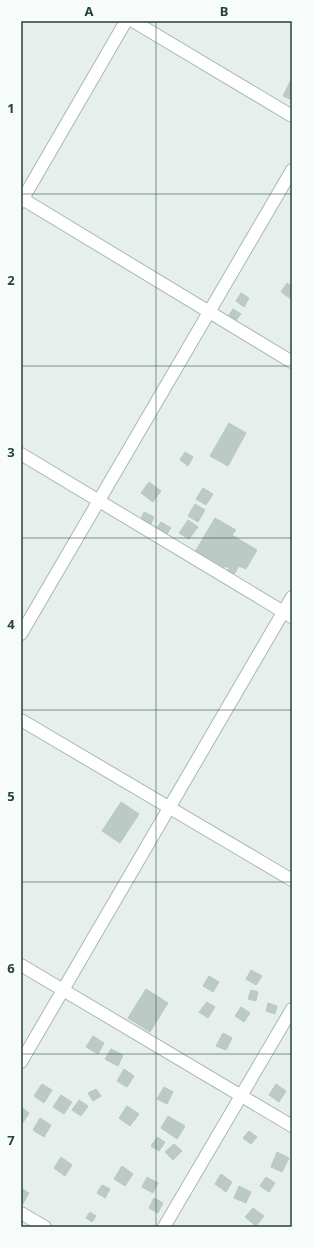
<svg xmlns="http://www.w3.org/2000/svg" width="313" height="1248" font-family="'Noto Sans',sans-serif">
<rect width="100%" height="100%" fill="#e6efeb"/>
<path fill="#bbcac4" stroke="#b8c9c2" d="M 292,78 L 292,100 L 283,96 Z
M 287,283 L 292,286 L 291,299 L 281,292 Z
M 241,293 L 249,298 L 244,307 L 236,301 Z
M 233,309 L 241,314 L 234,323 L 227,318 Z
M 229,423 L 246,433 L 228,466 L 210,456 Z
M 185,452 L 193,457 L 188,466 L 180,460 Z
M 149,482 L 161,491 L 153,502 L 141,493 Z
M 203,488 L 213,494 L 206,505 L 196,499 Z
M 195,504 L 205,510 L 198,522 L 188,516 Z
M 144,512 L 154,517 L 149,528 L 139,523 Z
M 215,518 L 236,530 L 232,535 L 257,550 L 246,569 L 239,566 L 233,576 L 226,572 L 229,568 L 225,566 L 217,578 L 202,562 L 199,568 L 189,562 Z
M 188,520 L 198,527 L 189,539 L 179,533 Z
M 161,522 L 171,528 L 164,538 L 154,532 Z
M 121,802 L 139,814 L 120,843 L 102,831 Z
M 251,970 L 262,976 L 256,985 L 246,979 Z
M 209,976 L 219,982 L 213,992 L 203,986 Z
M 146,989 L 168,1003 L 150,1032 L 128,1018 Z
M 251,990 L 258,992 L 256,1001 L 248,999 Z
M 207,1002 L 215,1007 L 208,1018 L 199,1012 Z
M 268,1003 L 277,1006 L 275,1014 L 266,1011 Z
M 241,1007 L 250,1013 L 244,1022 L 235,1016 Z
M 223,1033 L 232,1038 L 226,1050 L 216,1046 Z
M 93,1036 L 104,1043 L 98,1054 L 86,1047 Z
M 111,1049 L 123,1055 L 118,1066 L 105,1059 Z
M 124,1069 L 134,1076 L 127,1087 L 117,1081 Z
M 42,1084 L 52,1090 L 44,1103 L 34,1096 Z
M 276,1084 L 286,1091 L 279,1102 L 269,1095 Z
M 164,1087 L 173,1092 L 167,1104 L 157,1099 Z
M 96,1089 L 101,1096 L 93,1101 L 88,1093 Z
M 61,1095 L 72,1102 L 64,1114 L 53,1107 Z
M 79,1100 L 88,1106 L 81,1116 L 72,1110 Z
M 127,1106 L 139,1114 L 130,1126 L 119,1118 Z
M 21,1107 L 29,1113 L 22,1124 L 21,1123 Z
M 168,1116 L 185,1126 L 177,1139 L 161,1128 Z
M 40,1118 L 51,1125 L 44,1137 L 33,1130 Z
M 249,1131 L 257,1137 L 251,1144 L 243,1138 Z
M 157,1137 L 165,1142 L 159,1151 L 151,1146 Z
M 174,1144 L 182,1151 L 173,1160 L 165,1152 Z
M 277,1152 L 289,1158 L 282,1172 L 271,1167 Z
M 61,1157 L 72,1165 L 65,1176 L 54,1168 Z
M 122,1166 L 133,1174 L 125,1186 L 114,1179 Z
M 221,1174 L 232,1182 L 226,1192 L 215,1184 Z
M 147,1177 L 158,1183 L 153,1193 L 142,1187 Z
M 266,1177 L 275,1183 L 269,1192 L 260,1186 Z
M 102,1185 L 110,1189 L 105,1198 L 97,1193 Z
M 239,1186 L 251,1192 L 246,1203 L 234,1198 Z
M 21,1188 L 29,1193 L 23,1204 L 21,1203 Z
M 154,1198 L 163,1203 L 158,1213 L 149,1208 Z
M 253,1208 L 264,1216 L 256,1226 L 245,1217 Z
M 90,1212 L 96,1216 L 92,1222 L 86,1218 Z"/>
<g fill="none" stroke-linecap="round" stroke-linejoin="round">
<g stroke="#a8b8b2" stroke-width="14">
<path id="minor" d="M 133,21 L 292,116
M 21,198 L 292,362
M 21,202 L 126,21
M 21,454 L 292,617
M 21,634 L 292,170
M 21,720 L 292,880
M 21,965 L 292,1126
M 21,1062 L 292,597
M 21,1213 L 45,1227
M 164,1227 L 292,1009"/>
</g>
<use href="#minor" stroke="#fff" stroke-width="12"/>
</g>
<path fill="none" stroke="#24423a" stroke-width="1" stroke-opacity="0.55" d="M 156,21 L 156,1227M 21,194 L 292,194M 21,366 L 292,366M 21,538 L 292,538M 21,710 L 292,710M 21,882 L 292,882M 21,1054 L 292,1054"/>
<rect width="313" height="1248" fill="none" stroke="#f7fbf9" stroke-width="44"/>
<rect x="22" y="22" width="269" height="1204" fill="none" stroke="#24423a" stroke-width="1.5"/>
<g font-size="13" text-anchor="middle" font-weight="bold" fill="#24423a">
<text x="89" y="16">A</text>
<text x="224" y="16">B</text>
<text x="11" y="113">1</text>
<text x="11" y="285">2</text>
<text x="11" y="457">3</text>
<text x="11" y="629">4</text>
<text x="11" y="801">5</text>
<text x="11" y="973">6</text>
<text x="11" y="1145">7</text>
</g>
</svg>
